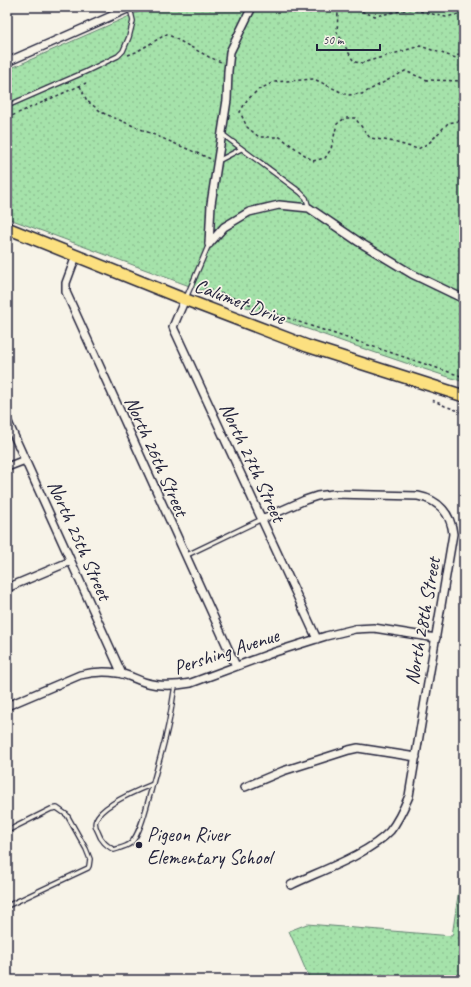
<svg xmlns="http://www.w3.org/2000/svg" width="471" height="987" font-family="Caveat,sans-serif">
<defs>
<pattern id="green-dots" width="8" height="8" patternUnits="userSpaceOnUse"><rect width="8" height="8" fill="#a5e2aa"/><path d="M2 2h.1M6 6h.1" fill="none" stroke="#8ec293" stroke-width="1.8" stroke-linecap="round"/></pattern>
</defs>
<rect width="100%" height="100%" fill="#f7f3e8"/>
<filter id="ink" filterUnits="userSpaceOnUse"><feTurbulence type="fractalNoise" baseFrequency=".025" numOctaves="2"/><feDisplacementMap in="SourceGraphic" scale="8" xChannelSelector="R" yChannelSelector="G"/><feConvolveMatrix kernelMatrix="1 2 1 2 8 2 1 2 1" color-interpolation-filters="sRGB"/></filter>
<g filter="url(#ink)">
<path fill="url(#green-dots)" stroke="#648272" d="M 150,7 L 464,7 L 464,382 C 309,333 159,274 7,218 L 7,70 Z
M 464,855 L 464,980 L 310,980 L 289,931 L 307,924 L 452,936 Z"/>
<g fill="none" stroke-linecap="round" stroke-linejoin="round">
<g stroke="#22223b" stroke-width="6">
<path id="lane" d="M 7,106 L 85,72 L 118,56 L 123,51 L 129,37 L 133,21 L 130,8
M 222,134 L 300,192 L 306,198 L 309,208
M 218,161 L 241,149
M 186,298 L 209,244
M 185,556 L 262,519
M 153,784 C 138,790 101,805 96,820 C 94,824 96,828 98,832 C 101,841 106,845 114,850 C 120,848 126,847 131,843 C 141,833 147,804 151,791 C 157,766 166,741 170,716 C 172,706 173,696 175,686
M 7,831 L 51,809 L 57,808 L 67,815 L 86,849 L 90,859 L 89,866 L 88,868 L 7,906"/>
</g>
<g stroke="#22223b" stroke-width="10">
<path id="street" d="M 7,62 L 132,7
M 209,244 L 224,227 L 249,212 L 279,205 L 309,208 L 359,242 L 412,274 L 464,299
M 209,244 L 211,204 L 227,100 L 228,71 L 230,52 L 252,7
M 76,256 L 66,283 L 66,292 L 236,666
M 185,299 L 173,327 L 317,639
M 7,420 L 122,674
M 7,467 L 25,460
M 262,519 L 305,500 L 317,496 L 333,494 L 418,496 C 439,500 451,514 453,534 L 409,796 C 404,808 399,820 390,831 C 369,854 320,871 291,885
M 7,588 L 71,561
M 7,706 L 80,675 C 92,672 104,671 117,673 C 127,674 135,679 144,682 C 160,687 175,686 191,683 L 275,652 L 326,636 L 355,629 L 374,628 L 436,638
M 245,787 L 283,771 L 349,750 L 358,748 L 416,757"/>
</g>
<g stroke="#22223b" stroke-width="14">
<path id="primary" d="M 7,228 L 176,296 L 307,346 L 464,396"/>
</g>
<path stroke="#22223b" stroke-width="1.5" stroke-dasharray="3 3" stroke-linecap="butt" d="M 464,13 L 446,17 L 410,9 L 375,16 L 348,7 L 338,12 L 337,32 L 354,62 L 362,63 L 420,46 L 456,58 L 464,47
M 128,55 L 136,52 L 167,34 L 209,57 L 221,62
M 464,81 L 427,80 L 405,71 L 362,94 L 347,95 L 314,79 L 274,82 L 258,90 L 247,100 L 240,112 L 247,127 L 259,137 L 280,137 L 313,161 L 325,158 L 331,149 L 337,124 L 345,118 L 355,118 L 370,138 L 390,141 L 418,149 L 430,142 L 448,123 L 464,120
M 80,86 L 87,101 L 103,113 L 211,159
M 7,118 L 86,83
M 203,287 L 299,322 L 464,377
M 432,400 L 445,406 L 464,413
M 282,980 L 287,977 L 291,978 L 292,980"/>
<use href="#lane" stroke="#f7f3e8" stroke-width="3.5"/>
<use href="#street" stroke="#f7f3e8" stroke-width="7"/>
<use href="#primary" stroke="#fce080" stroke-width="11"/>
</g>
</g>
<circle fill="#22223b" stroke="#f7f3e8" stroke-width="1.5" cx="139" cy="845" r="4"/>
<g text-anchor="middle" stroke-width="3.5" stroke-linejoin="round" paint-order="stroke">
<g font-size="20" fill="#22223b" stroke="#f7f3e8">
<text transform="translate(240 301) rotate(21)" y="7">Calumet Drive</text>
<text transform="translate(157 456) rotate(66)" y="7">North 26th Street</text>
<text transform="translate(253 462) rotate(65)" y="7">North 27th Street</text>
<text transform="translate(80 540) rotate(66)" y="7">North 25th Street</text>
<text transform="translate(422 621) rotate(-80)" y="7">North 28th Street</text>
<text transform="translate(226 651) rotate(-18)" y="7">Pershing Avenue</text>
</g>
<g font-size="20" fill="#22223b" stroke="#f7f3e8" text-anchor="start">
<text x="147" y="841">Pigeon River<tspan x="147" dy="23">Elementary School</tspan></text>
</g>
</g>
<rect width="471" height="987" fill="none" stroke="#f7f3e8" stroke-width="24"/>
<rect x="12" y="12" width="447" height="963" fill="none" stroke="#22223b" stroke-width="1.5" filter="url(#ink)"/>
<path d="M317 44v6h63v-6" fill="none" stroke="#22223b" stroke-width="2"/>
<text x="323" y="44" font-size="12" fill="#22223b" stroke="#f7f3e8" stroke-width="3" paint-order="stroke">50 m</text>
</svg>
